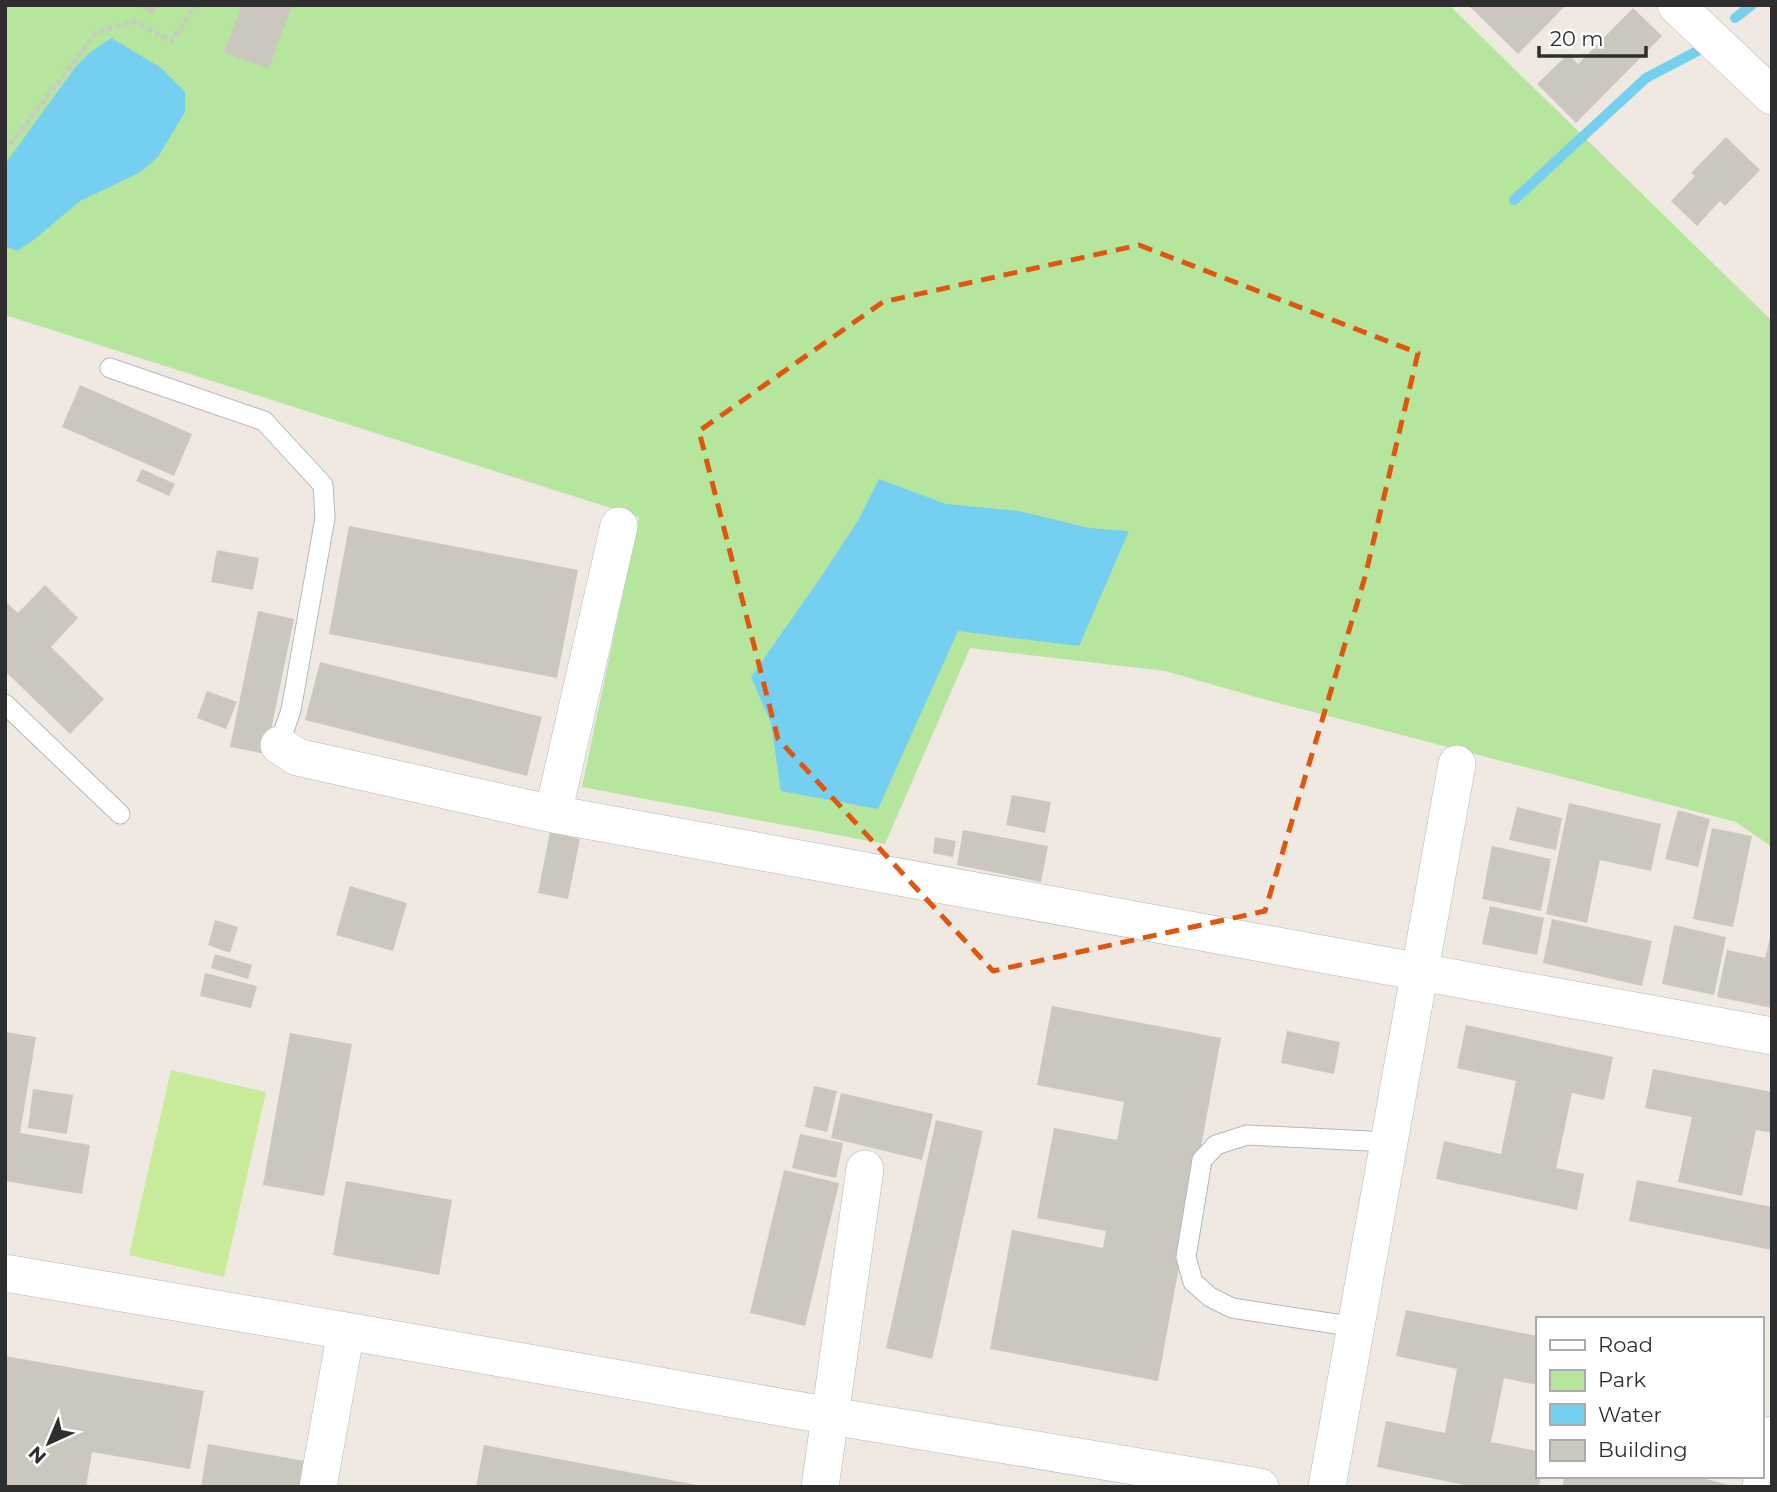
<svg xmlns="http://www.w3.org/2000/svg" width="1777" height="1492" font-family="Montserrat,sans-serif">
<rect width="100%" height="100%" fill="#efe9e1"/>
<path fill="#b6e59e" d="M 5,5 L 1449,5 L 1772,321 L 1772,847 L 1736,822 L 1256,697 L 1165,671 L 970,648 L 885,844 L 582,787 L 639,517 L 5,315 Z"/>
<path fill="#c9ec9a" d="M 171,1070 L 266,1092 L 224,1277 L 129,1255 Z"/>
<path fill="#75cff0" d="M 111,38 L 160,67 L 185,92 L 185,112 L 158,157 L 139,173 L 80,201 L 35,239 L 17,251 L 5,246 L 5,164 L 74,69 L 88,54 Z
M 879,479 L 946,504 L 1019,511 L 1089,528 L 1129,531 L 1079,646 L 958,631 L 878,809 L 781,791 L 771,723 L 751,677 L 821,577 L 859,519 Z"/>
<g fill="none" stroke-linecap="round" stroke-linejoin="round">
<path stroke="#75cff0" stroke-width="10" d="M 1735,18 L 1752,5
M 1514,200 L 1646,78 L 1705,47"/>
</g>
<path fill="#cbc7bf" d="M 138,5 L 158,5 L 153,14 Z
M 242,5 L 292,5 L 269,68 L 224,53 Z
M 1468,5 L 1566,5 L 1518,54 Z
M 1633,8 L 1662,36 L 1576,123 L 1537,84 L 1568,54 L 1578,64 Z
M 1726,137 L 1760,170 L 1725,206 L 1720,201 L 1697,226 L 1671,201 L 1695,176 L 1691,173 Z
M 80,385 L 192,434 L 174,476 L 62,427 Z
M 142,469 L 175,484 L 169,496 L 136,481 Z
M 349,526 L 578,570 L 557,678 L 329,634 Z
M 217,550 L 259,558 L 253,590 L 211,582 Z
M 45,585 L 78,618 L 51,647 L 104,699 L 70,734 L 5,671 L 5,601 L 18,613 Z
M 258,611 L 294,619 L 266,754 L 230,747 Z
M 320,662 L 542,717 L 527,776 L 305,720 Z
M 207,691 L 237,702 L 226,729 L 197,718 Z
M 1012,795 L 1051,802 L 1045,833 L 1006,825 Z
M 1569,803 L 1661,824 L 1651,871 L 1600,860 L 1587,923 L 1546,914 Z
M 1517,807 L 1562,818 L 1556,850 L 1509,840 Z
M 1678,810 L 1710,819 L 1698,867 L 1665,859 Z
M 1712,828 L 1752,836 L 1733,927 L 1693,919 Z
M 963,830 L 1048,846 L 1041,882 L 957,865 Z
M 550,832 L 580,839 L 568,899 L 538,893 Z
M 935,837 L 956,841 L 953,857 L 933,853 Z
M 1492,846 L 1551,859 L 1541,911 L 1482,899 Z
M 350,886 L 407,903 L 393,951 L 336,935 Z
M 1490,906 L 1544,918 L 1537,955 L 1482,944 Z
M 1552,919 L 1652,941 L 1642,986 L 1543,963 Z
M 215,920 L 238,927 L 230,953 L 208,945 Z
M 1674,925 L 1726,937 L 1714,995 L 1662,984 Z
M 1771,934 L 1772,1008 L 1717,997 L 1727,950 L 1765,958 Z
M 215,954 L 252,965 L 248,979 L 211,968 Z
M 205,973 L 257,986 L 251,1008 L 200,996 Z
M 1052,1006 L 1221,1038 L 1158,1381 L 990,1349 L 1012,1230 L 1103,1248 L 1106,1231 L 1037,1218 L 1054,1128 L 1117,1140 L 1124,1102 L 1037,1085 Z
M 1466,1025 L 1613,1057 L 1604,1100 L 1572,1093 L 1556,1168 L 1584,1174 L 1577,1210 L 1436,1179 L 1444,1141 L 1501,1154 L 1516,1081 L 1457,1068 Z
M 1287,1031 L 1340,1042 L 1334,1074 L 1281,1063 Z
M 5,1032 L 36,1037 L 20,1133 L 90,1145 L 82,1194 L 5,1181 Z
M 290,1033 L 352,1044 L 324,1196 L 263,1185 Z
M 1653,1069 L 1772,1092 L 1772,1133 L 1756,1130 L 1742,1196 L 1678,1182 L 1692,1117 L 1645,1108 Z
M 814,1086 L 837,1091 L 827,1132 L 805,1127 Z
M 33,1089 L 73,1095 L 67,1134 L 28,1128 Z
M 841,1093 L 933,1114 L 922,1160 L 831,1138 Z
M 936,1120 L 983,1131 L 932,1359 L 886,1348 Z
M 800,1134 L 843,1143 L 836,1178 L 792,1168 Z
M 784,1170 L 839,1183 L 805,1326 L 750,1313 Z
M 1637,1180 L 1772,1207 L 1772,1250 L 1629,1221 Z
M 346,1181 L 452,1200 L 439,1275 L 333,1255 Z
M 1406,1310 L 1537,1336 L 1537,1385 L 1504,1378 L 1491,1442 L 1537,1451 L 1537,1476 L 1541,1476 L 1539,1487 L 1474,1487 L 1377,1467 L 1386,1421 L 1445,1433 L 1457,1369 L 1396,1356 Z
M 5,1356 L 204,1391 L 190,1469 L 92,1452 L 86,1487 L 5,1487 Z
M 208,1444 L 316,1463 L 312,1487 L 201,1487 Z
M 484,1445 L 697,1485 L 696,1487 L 476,1487 Z
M 1565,1476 L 1694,1476 L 1733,1486 L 1562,1487 Z"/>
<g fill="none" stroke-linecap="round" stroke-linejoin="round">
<g stroke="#b4b7c1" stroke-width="21">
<path id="lane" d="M 110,368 L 264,421 L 323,485 L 325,518 L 291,710 L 279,745
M 5,704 L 120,814
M 1356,1327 L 1232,1308 L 1210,1297 L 1193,1282 L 1186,1257 L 1202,1160 L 1216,1145 L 1247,1135 L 1389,1142"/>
</g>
<g stroke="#b4b7c1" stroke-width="38">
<path id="street" d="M 1676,5 L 1772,96
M 279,745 L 297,757 L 553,814 L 1772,1036
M 553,814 L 619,526
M 5,1273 L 346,1331 L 831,1416 L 1260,1487
M 318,1487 L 346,1331
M 820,1487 L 865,1169
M 1327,1487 L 1457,764
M 1761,1487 L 1772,1435"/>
</g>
<path stroke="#c9c9c9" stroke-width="4.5" stroke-dasharray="5 3.5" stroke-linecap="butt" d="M 5,151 L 97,32 L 134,21 L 172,41 L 196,5"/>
<use href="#lane" stroke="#fff" stroke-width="19"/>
<use href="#street" stroke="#fff" stroke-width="37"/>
</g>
<path fill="none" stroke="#df570e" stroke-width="5" stroke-dasharray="14 9" stroke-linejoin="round" d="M 1139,245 L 1418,353 L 1365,577 L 1265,911 L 993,971 L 778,739 L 699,431 L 883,302 Z"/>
<rect width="1777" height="1492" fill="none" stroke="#2e2e2e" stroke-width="14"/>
<rect x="1536" y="1317" width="228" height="161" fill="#ffffff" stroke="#ababab" stroke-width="2"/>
<rect x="1550" y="1340" width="35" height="10" fill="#ffffff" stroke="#ababab" stroke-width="2"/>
<text x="1598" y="1352" font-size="21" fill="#2e2e2e">Road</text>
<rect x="1550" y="1370" width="35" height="21" fill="#b6e59e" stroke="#ababab" stroke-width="2"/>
<text x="1598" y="1387" font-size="21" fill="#2e2e2e">Park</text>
<rect x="1550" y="1404" width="35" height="21" fill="#75cff0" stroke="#ababab" stroke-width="2"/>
<text x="1598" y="1422" font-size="21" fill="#2e2e2e">Water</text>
<rect x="1550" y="1440" width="35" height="21" fill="#cbc7bf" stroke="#ababab" stroke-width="2"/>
<text x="1598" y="1457" font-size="21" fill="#2e2e2e">Building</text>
<g transform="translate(49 1443) rotate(224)" stroke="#ffffff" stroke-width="5" paint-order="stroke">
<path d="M0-5L12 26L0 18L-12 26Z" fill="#2e2e2e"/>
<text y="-10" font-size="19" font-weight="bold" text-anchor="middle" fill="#2e2e2e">N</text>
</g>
<path d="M1539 46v10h107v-10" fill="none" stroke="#2e2e2e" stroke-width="3.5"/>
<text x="1550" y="46" font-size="21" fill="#2e2e2e" stroke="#ffffff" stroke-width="5" paint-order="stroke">20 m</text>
</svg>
